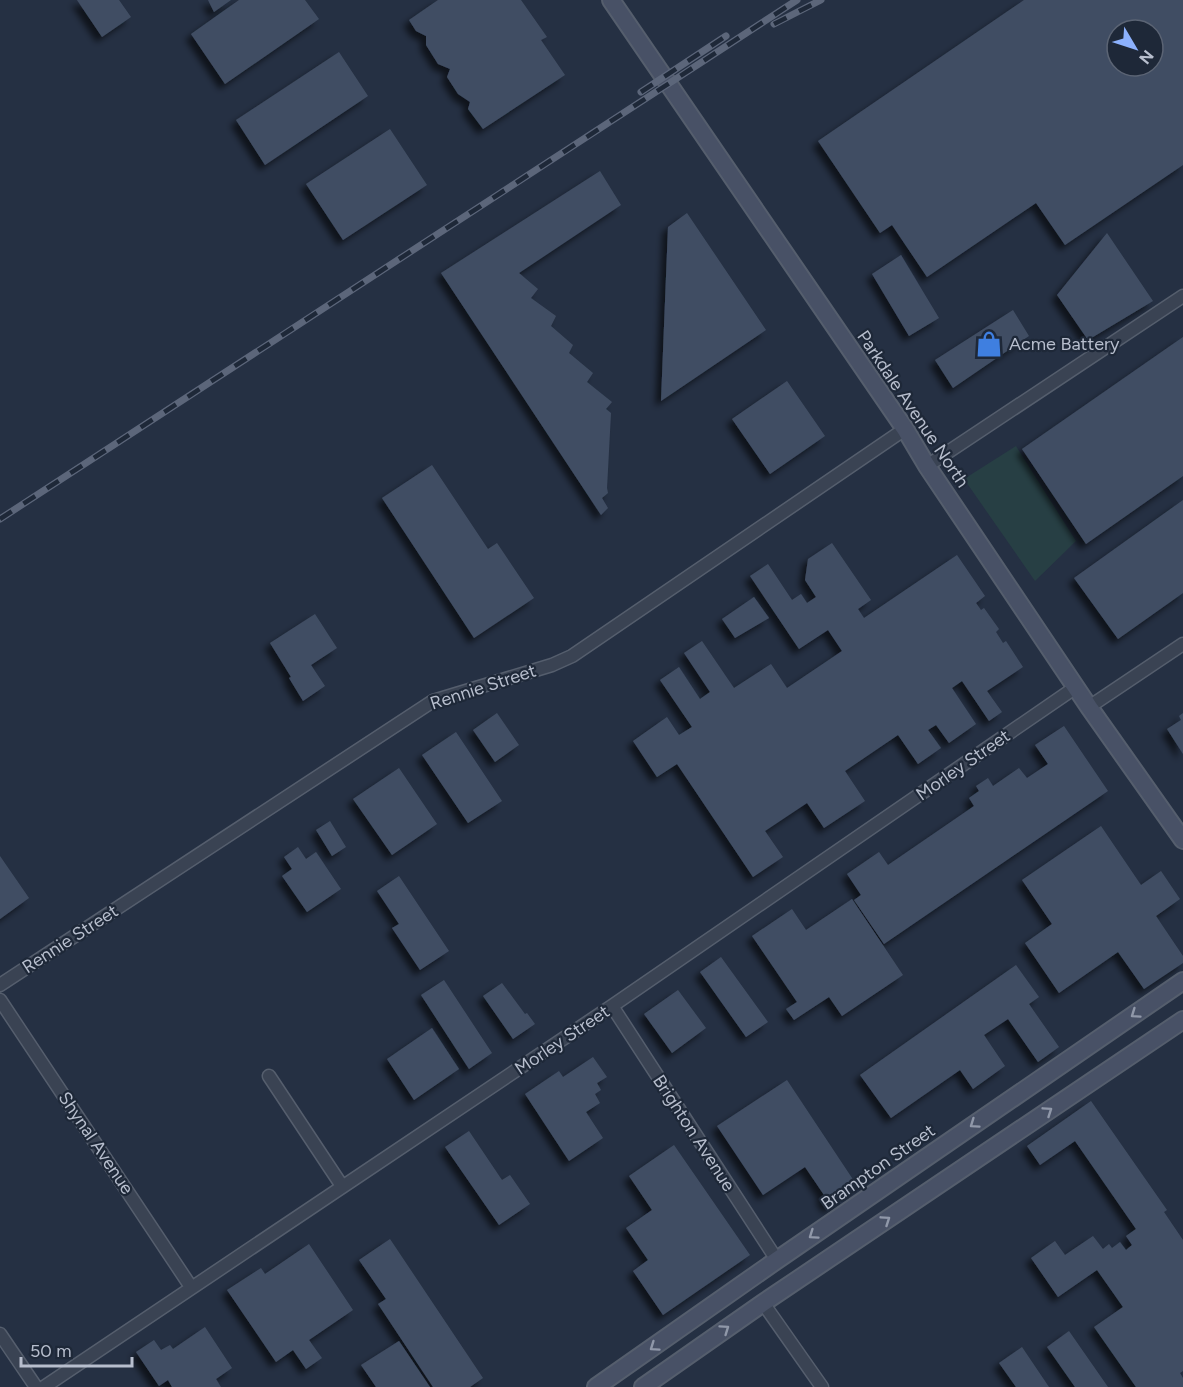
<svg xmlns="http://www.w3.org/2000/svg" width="1183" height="1387" font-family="Figtree,sans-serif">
<defs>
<filter id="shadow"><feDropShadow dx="-5.5" dy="5.5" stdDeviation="3" flood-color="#0009"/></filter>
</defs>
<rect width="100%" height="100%" fill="#253043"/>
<path fill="#273f44" d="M 1016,446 L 1076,541 L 1035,581 L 964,479 Z"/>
<path fill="#414e63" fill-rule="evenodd" filter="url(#shadow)" d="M 77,0 L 119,0 L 131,17 L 102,37 Z
M 208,0 L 231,0 L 214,12 Z
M 239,0 L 305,0 L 319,19 L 225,84 L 191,34 Z
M 438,0 L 521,0 L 547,37 L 541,40 L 565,75 L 483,129 L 468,109 L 470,102 L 458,94 L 447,77 L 450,69 L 438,64 L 426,45 L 426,36 L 416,31 L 409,20 Z
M 1024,0 L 1183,0 L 1183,165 L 1065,245 L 1036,203 L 927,277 L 892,225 L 880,233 L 818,141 ZM 1117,30 L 1153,30 L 1153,66 L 1117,66 Z
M 339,52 L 368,96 L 265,165 L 236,120 Z
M 390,129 L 427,185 L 343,240 L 306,184 Z
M 600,171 L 621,205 L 519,273 L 538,289 L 531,298 L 556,316 L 551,326 L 573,345 L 569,353 L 593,373 L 587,382 L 612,402 L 606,409 L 611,413 L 607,488 L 608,493 L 602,498 L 608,508 L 601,515 L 441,273 Z
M 687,213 L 766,330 L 661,401 L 668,227 Z
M 1107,233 L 1153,301 L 1088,340 L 1057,295 Z
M 901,255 L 939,318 L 909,336 L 872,274 Z
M 1013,310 L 1029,336 L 953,388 L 935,360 Z
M 1183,337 L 1183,476 L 1086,544 L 1022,449 Z
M 787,381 L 825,436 L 770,474 L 732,419 Z
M 432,465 L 488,549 L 497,543 L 534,598 L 474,638 L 382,498 Z
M 1183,500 L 1183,593 L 1118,639 L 1074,578 Z
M 832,543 L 871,600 L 858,609 L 864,618 L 957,555 L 985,596 L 976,603 L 981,610 L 984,608 L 999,629 L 996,632 L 1003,643 L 1006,641 L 1023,667 L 987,691 L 1002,712 L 989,721 L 962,681 L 952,688 L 976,724 L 949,743 L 936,725 L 928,730 L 941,748 L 918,764 L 898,735 L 845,771 L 865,801 L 824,828 L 807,803 L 765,831 L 783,857 L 753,877 L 677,764 L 657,777 L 633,741 L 667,717 L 679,735 L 692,727 L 660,680 L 679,667 L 700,699 L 710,692 L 684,653 L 702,641 L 734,688 L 771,664 L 787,688 L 842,651 L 828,630 L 799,649 L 750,576 L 768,564 L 792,600 L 801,594 L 807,603 L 816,597 L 805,580 L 808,559 Z
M 754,597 L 769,618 L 735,638 L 722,619 Z
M 315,614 L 337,648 L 311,665 L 325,686 L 303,701 L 289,678 L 291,677 L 270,643 Z
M 497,713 L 519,745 L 495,762 L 473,730 Z
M 1183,713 L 1183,754 L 1167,729 L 1181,720 L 1179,716 Z
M 1064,726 L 1108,791 L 884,944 L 854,900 L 861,895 L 847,874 L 879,852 L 888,865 L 974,806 L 969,798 L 979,791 L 976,786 L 988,778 L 993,786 L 1019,768 L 1027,778 L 1048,764 L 1035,745 Z
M 456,732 L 502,801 L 468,823 L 422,755 Z
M 399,768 L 437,824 L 392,855 L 353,799 Z
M 330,821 L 346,847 L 332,856 L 316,830 Z
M 1101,826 L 1141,885 L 1161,871 L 1180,899 L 1156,916 L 1183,956 L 1183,963 L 1144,989 L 1118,952 L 1059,993 L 1025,943 L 1052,924 L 1022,880 Z
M 298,847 L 306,859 L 316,852 L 341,889 L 307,912 L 282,876 L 292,869 L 284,857 Z
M 0,856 L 29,898 L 0,919 Z
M 399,876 L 449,951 L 420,970 L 392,928 L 399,924 L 377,891 Z
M 852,899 L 903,975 L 842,1016 L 829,997 L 794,1020 L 786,1009 L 797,1002 L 752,936 L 792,909 L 806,930 Z
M 721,957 L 768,1022 L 746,1037 L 700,972 Z
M 1016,965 L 1039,997 L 1029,1004 L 1059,1047 L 1038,1062 L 1008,1019 L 984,1035 L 1005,1066 L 973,1089 L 960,1070 L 891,1118 L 860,1075 Z
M 444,980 L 492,1053 L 469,1069 L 421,995 Z
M 502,983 L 525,1014 L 527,1013 L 535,1024 L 513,1039 L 483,996 Z
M 678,990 L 706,1028 L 672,1053 L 644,1014 Z
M 432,1028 L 459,1069 L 414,1100 L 387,1059 Z
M 593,1057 L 607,1077 L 597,1083 L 601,1090 L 595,1094 L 600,1103 L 586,1112 L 603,1138 L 569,1161 L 525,1094 L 559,1071 L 563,1077 Z
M 787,1080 L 854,1181 L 836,1194 L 841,1200 L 828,1208 L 821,1197 L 824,1195 L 805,1167 L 763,1195 L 717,1126 Z
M 1091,1101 L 1167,1210 L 1164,1212 L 1183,1240 L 1183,1371 L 1180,1373 L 1183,1378 L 1183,1387 L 1136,1387 L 1094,1327 L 1123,1307 L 1097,1270 L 1058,1297 L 1031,1258 L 1055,1241 L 1065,1255 L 1093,1236 L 1103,1249 L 1109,1244 L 1112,1248 L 1120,1242 L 1126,1250 L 1132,1245 L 1126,1236 L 1136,1229 L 1075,1141 L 1040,1165 L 1027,1146 Z
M 469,1131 L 502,1180 L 510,1175 L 530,1204 L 499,1225 L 445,1147 Z
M 674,1145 L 750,1255 L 663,1315 L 633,1271 L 648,1260 L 626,1228 L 652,1210 L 629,1176 Z
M 390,1239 L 483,1378 L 470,1387 L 433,1387 L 378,1304 L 386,1299 L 359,1260 Z
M 309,1244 L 353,1310 L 309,1340 L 322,1358 L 306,1369 L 293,1350 L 276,1362 L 227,1290 L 261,1268 L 265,1274 Z
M 205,1327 L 232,1368 L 216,1379 L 221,1387 L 172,1387 L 168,1380 L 159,1386 L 136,1352 L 154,1340 L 161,1350 L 170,1345 L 173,1349 Z
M 1069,1331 L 1108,1387 L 1075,1387 L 1047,1347 Z
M 399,1341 L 430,1387 L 376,1387 L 361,1365 Z
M 1022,1347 L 1049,1387 L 1016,1387 L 999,1363 Z"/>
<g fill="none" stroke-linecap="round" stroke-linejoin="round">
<g stroke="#555e6d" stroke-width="15">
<path id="street" d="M 927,466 L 1183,296
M 1089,707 L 1183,644
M 0,985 L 433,701 L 552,665 L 572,656 L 905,429
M 0,1000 L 191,1287
M 612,1006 L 777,1260
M 269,1076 L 342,1186
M 763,1303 L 822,1387
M 0,1334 L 36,1387
M 44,1387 L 612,1006 L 1076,687"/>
</g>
<g stroke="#555e6d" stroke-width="20">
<path id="secondary" d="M 611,0 L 905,429 L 927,466 L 1089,707 L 1183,840
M 596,1387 L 777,1260 L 1183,981
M 643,1387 L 763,1303 L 1183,1020"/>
</g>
<use href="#street" stroke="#3a4353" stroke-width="12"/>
<use href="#secondary" stroke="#485166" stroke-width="16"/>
<g stroke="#5c667a" stroke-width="7">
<path id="rail" d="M 774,24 L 821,0
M 641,92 L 726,36
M 0,519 L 797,0"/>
</g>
<use href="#rail" stroke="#1e2838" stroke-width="4.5" stroke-dasharray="14" stroke-linecap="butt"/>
</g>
<defs><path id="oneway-chevron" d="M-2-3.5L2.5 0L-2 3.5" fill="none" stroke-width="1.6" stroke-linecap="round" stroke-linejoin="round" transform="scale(1.5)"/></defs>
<g stroke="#9098a9">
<use href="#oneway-chevron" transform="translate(1135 1014) rotate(145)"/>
<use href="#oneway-chevron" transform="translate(1048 1111) rotate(-34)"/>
<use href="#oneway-chevron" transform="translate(974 1124) rotate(145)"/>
<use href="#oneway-chevron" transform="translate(886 1220) rotate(-34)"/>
<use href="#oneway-chevron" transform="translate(813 1235) rotate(145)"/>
<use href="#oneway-chevron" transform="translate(725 1329) rotate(-35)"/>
<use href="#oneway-chevron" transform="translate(654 1347) rotate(145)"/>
</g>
<defs>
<g id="shop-bare" transform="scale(2.07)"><path d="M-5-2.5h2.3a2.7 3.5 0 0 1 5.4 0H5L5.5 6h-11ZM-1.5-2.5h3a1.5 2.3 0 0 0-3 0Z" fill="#3f7fe0" stroke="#1e2838" stroke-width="2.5" paint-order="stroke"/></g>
</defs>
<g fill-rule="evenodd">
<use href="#shop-bare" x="989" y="344"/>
</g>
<g text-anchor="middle" stroke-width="4.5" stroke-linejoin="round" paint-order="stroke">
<g font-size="18" fill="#b7becd" stroke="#1e2838" text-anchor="start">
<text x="1009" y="350">Acme Battery</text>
</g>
<g font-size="18" fill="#b7becd" stroke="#1e2838">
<text transform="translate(913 409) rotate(56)" y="6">Parkdale Avenue North</text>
<text transform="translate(483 687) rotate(-18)" y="6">Rennie Street</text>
<text transform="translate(963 765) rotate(-35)" y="6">Morley Street</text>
<text transform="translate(70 939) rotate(-33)" y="6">Rennie Street</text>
<text transform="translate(562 1040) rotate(-34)" y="6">Morley Street</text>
<text transform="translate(694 1133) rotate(57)" y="6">Brighton Avenue</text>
<text transform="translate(96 1143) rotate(56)" y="6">Shynal Avenue</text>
<text transform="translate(878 1167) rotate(-35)" y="6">Brampton Street</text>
</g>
</g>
<g transform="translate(1135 48) rotate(129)"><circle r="28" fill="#1e2838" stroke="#5b6474" stroke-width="1.5"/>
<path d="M0-4.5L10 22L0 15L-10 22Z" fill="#8cb1fd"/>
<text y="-9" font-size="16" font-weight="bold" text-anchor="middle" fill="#b7becd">N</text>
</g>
<path d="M21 1357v9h111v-9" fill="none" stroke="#b7becd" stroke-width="3"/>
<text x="30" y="1357" font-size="18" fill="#b7becd" stroke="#1e2838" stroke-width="4.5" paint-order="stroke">50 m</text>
</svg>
